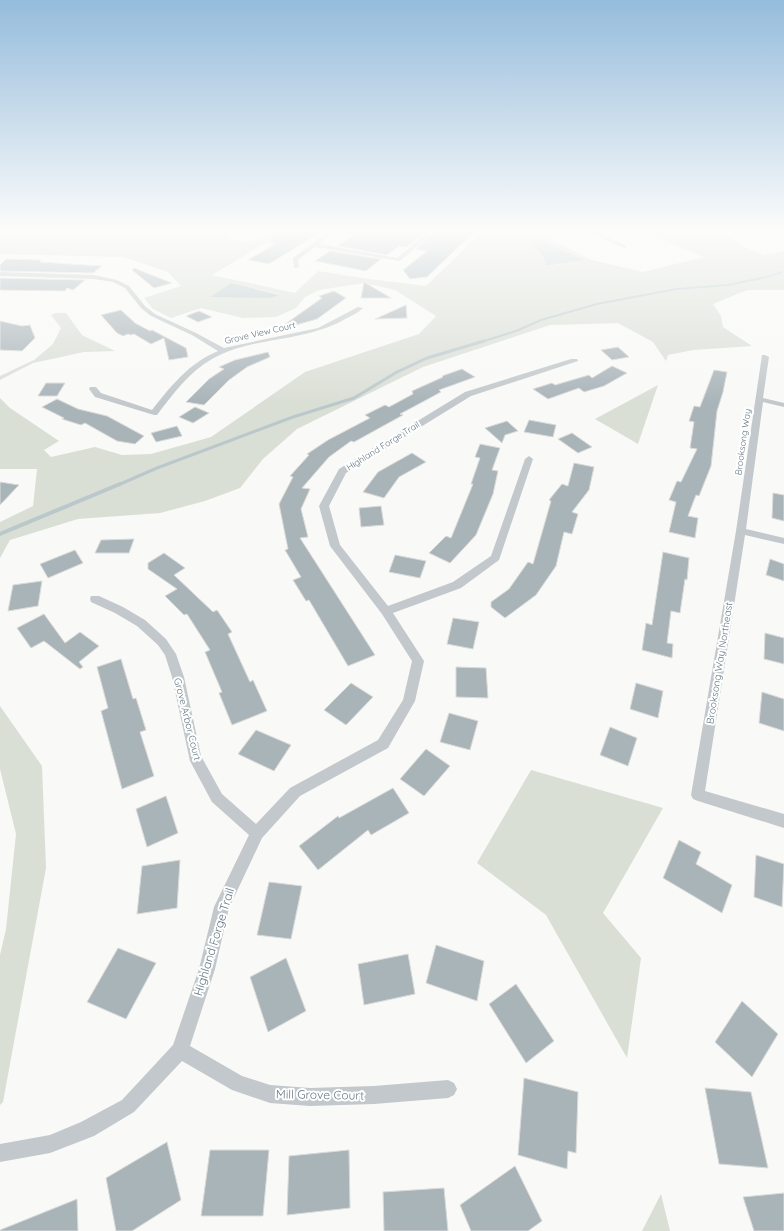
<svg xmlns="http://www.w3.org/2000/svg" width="784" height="1231" font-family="Quicksand,sans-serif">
<rect width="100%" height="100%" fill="#f9f9f7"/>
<path fill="#dadfd6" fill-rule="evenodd" d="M 0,231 L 227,231 L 222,233 C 244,252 261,236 285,231 L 212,275 L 295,293 L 318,271 L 369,279 L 426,286 L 483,231 L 545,231 L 555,242 L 592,260 L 643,272 L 704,257 L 643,231 L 717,231 L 751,250 L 764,255 L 784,251 L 784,290 L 747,290 L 713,304 L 721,316 L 723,327 L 752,346 L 693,350 L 668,355 L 666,361 L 653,342 L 618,323 L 550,325 L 423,367 L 297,429 L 263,459 L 240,488 L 205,501 L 160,513 L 78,519 L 10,540 L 0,558 L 0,522 L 33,506 L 37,469 L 0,469 L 0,398 L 10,408 L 59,441 L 44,450 L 51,457 L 95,447 L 122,455 L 151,454 L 211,437 L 305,372 L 419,334 L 436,316 L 395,290 L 364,283 L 319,290 L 305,297 L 296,308 L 276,317 L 243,318 L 201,308 L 171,318 L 153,309 L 144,298 L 181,286 L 168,272 L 123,257 L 0,254 ZM 537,239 L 544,240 L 551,245 L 585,260 L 548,266 L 545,264 L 542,255 L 528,242 ZM 231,283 L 279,294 L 279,295 L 211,297 Z
M 56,313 L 66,313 L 82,335 L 115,351 L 84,352 L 33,363 L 0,380 L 0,376 L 34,360 L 53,344 L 61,328 L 51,315 Z
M 658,385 L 638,444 L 595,419 Z
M 0,706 L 42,766 L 46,868 L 3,1102 L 0,1105 L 0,955 L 6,929 L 16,834 L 0,769 Z
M 531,770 L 663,808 L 603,913 L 641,958 L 627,1058 L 546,915 L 477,863 Z
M 661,1194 L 670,1231 L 642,1231 Z"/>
<path fill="#bac8cb" d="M 533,239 L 544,240 L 551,245 L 585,260 L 546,266 L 542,255 L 528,242 Z
M 231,283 L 280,295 L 270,298 L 210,297 Z"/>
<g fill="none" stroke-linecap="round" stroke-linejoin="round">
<path stroke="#bac8cb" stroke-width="2" d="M 481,342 L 516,331 L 541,320 L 597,304 L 676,289 L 728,285 L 767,277 L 782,272"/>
<path stroke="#bac8cb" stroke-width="3" d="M 118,485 L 157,468 L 293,417 L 354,398 L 397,372 L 427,358 L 484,341"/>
<path stroke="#bac8cb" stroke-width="4" d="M 0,534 L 120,484"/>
</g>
<path fill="#a9b4b9" stroke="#dbdbd9" d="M 272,231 L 322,231 L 269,264 L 248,260 L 275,244 L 271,243 Z
M 359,231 L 426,231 L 407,247 L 399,246 L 387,255 L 338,246 Z
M 436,231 L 475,231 L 427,277 L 410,279 L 403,270 L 427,251 L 416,249 Z
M 330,251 L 381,259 L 366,271 L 315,261 Z
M 6,259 L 41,260 L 40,262 L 102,266 L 93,273 L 0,271 L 0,265 Z
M 134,268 L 172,283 L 154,288 L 132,270 Z
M 0,278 L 85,280 L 73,290 L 67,288 L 65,291 L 0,290 Z
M 364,282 L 391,298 L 361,298 Z
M 334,291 L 346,298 L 317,319 L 282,329 L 281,327 L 322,298 L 319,296 Z
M 406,305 L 407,318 L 375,319 Z
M 121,310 L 135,323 L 150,331 L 152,330 L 186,348 L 188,357 L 169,360 L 164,338 L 151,344 L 134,334 L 131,335 L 128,334 L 123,336 L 117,333 L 101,315 Z
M 199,311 L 212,317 L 198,322 L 186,316 Z
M 0,321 L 22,326 L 30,325 L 35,338 L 22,351 L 0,350 Z
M 618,347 L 629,357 L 612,360 L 601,350 Z
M 268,352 L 270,357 L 247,367 L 229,380 L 204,405 L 186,402 L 209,379 L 224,369 L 219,367 L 235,360 Z
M 612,366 L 627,373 L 604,386 L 584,392 L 579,388 L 548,399 L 533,389 L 552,383 L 555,385 L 589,375 L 592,378 Z
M 462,369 L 475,377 L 439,390 L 441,392 L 400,414 L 403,415 L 354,442 L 351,441 L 329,457 L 302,488 L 310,489 L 301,509 L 308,537 L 300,538 L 375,655 L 348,666 L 309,600 L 306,601 L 293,580 L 301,577 L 285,550 L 288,549 L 279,504 L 293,477 L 290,476 L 309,455 L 307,454 L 328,440 L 370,418 L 365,415 L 385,405 L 389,407 L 413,394 L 412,391 L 443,377 L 442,376 Z
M 714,370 L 727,372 L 723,392 L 717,411 L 711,466 L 699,496 L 696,495 L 688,516 L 698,518 L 695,538 L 669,532 L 676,502 L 669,500 L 677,481 L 681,482 L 697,449 L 690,448 L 694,422 L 689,421 L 694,406 L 700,407 Z
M 46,383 L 65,383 L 57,396 L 38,396 Z
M 57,399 L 78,409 L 107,416 L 144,436 L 135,444 L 117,441 L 85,423 L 81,425 L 62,419 L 64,418 L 42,407 Z
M 195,407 L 209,413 L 193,423 L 179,417 Z
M 529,420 L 556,425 L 553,437 L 524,432 Z
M 507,421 L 518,431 L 505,435 L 502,443 L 485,428 Z
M 177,426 L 182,436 L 156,442 L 151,433 Z
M 572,433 L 592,447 L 578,453 L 558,439 Z
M 480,444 L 500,448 L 492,470 L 498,471 L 493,494 L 476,535 L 450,563 L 429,553 L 446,536 L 451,538 L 473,484 L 471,484 L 480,458 L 475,457 Z
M 412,453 L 426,462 L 399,477 L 384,498 L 363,492 L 378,472 Z
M 574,463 L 594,467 L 589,490 L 572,512 L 578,514 L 572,534 L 564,532 L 556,566 L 536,595 L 505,618 L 491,607 L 491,602 L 509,589 L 528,562 L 533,564 L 551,501 L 549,500 L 562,484 L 568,486 Z
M 0,482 L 19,485 L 0,505 Z
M 773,493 L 784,495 L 784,521 L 772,518 Z
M 381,506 L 384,525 L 361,527 L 359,508 Z
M 134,539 L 129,553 L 95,553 L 101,540 Z
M 75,550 L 83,563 L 48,578 L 40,564 Z
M 663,552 L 689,558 L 687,580 L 685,579 L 680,613 L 671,611 L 667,643 L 673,644 L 672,658 L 642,650 L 646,623 L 652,625 Z
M 164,553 L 185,568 L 174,575 L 213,612 L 217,610 L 232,632 L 228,634 L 250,682 L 253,680 L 267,711 L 232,725 L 219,693 L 222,692 L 205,652 L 210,650 L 187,614 L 184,615 L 165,596 L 177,589 L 148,569 L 148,563 Z
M 395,555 L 426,561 L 420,578 L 389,572 Z
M 770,559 L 784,564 L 784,581 L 766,575 Z
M 42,581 L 38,606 L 8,611 L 13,585 Z
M 44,614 L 65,643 L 80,632 L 99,646 L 79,662 L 83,667 L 80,669 L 44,641 L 31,648 L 17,628 Z
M 453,618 L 479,622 L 473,649 L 447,644 Z
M 765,633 L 784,638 L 784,664 L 764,659 Z
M 121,659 L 133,699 L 136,698 L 146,730 L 140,732 L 154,776 L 122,789 L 101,711 L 108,708 L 97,667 Z
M 456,667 L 486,668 L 488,698 L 456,697 Z
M 351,683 L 373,697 L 346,725 L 324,710 Z
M 636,683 L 663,691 L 658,718 L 630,709 Z
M 762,692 L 784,699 L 784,731 L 759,723 Z
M 449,713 L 478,721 L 470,750 L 440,742 Z
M 610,727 L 637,738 L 628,766 L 600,755 Z
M 256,730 L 291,745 L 274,771 L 238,754 Z
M 426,749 L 450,766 L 424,796 L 400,779 Z
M 393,788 L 409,813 L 371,835 L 368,830 L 318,870 L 299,846 L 338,816 L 339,818 Z
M 166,796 L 178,833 L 147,847 L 136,809 Z
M 679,840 L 701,852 L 696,864 L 732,885 L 722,913 L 663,878 Z
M 756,855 L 784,864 L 782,907 L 754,897 Z
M 180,860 L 177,908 L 137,914 L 142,866 Z
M 269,882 L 302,886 L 291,939 L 257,935 Z
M 436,945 L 484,961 L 477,1001 L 426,983 Z
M 118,948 L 156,963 L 126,1019 L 87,1002 Z
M 408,954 L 415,994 L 364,1005 L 358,964 Z
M 286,958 L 306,1011 L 268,1032 L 250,977 Z
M 516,984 L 554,1041 L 526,1063 L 489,1004 Z
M 742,1001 L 778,1034 L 752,1077 L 715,1042 Z
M 524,1078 L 578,1092 L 576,1153 L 568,1151 L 567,1169 L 518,1155 Z
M 705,1088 L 751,1092 L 768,1168 L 719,1164 Z
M 167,1142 L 181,1200 L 132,1231 L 116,1231 L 106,1178 Z
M 210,1150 L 269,1150 L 263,1216 L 201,1216 Z
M 349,1150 L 350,1208 L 287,1215 L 289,1156 Z
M 515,1166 L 542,1221 L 528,1231 L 471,1231 L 460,1205 Z
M 444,1188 L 448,1231 L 384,1231 L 383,1192 Z
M 784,1193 L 784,1231 L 754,1231 L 743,1197 Z
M 77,1199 L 78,1231 L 0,1231 L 0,1230 Z"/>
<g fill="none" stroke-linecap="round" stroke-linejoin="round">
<path stroke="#c2c8cb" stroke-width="3" d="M 591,231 L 625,247"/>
<path fill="#c2c8cb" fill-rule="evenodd" d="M 329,231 L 335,231 L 319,244 L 397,258 L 429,231 L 435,231 L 400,261 L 315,247 L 298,260 L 299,267 L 294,268 L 293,258 Z
M 0,272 L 94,275 L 117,280 L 129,286 L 145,306 L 155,314 L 196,333 L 224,348 L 318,328 L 358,307 L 363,308 C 358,313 351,316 345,319 C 304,343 252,336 212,359 C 189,372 173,394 157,415 L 154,415 L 95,397 L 89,389 L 90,387 L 96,387 L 101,393 L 152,410 C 171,386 189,363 218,351 L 192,335 L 151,316 L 141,308 L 125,288 L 113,282 L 94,279 L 0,276 Z
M 762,355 L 765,355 L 769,357 L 763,398 L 784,403 L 784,407 L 763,402 L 746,529 L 784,538 L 784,544 L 745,535 L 705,791 L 784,814 L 784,828 L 698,801 L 693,799 L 691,795 L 736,531 Z
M 571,359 L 577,359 L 578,361 L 471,396 L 346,473 L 329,506 L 340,545 L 388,606 L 453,582 L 491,556 L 525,459 L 529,456 L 533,459 L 499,560 L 461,588 L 393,613 L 424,661 L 415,701 L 388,748 L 300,796 L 262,838 L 229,908 L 215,969 L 190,1046 L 242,1076 L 270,1085 L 310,1088 L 374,1086 L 448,1080 L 454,1083 L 457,1089 L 454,1095 L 448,1098 L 374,1104 L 310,1106 L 270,1103 L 232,1090 L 182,1061 L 134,1112 L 94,1136 L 50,1153 L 0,1162 L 0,1144 L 50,1135 L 81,1122 L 122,1100 L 173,1045 L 199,969 L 214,907 L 249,835 L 212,802 L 190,761 L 172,677 L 165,655 L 158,645 L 137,626 L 115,613 L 91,602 L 90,599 L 91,596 L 99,596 L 123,607 L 145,620 L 166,639 L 176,654 L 184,677 L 201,756 L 222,794 L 256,824 L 290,788 L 378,740 L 403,700 L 412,661 L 382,614 L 330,546 L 319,506 L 339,469 L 465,392 Z"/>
</g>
<linearGradient id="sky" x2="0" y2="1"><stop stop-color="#95bcdc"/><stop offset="0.57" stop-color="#fcfcfb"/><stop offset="1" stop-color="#fcfcfb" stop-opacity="0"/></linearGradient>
<rect width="784" height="404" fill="url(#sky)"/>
<g text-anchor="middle" stroke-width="4" stroke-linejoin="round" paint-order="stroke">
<g font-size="9" fill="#637883" stroke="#fff">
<text transform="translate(260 333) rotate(-13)" y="3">Grove View Court</text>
<text transform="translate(743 442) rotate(-82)" y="3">Brooksong Way</text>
<text transform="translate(383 446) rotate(-32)" y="3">Highland Forge Trail</text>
</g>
<g font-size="10" fill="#637883" stroke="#fff">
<text transform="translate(719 663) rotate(-81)" y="4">Brooksong Way Northeast</text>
<text transform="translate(188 719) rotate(76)" y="4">Grove Arbor Court</text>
</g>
<g font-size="12" fill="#637883" stroke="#fff">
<text transform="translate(214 942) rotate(-73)" y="4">Highland Forge Trail</text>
<text transform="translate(320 1095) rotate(1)" y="4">Mill Grove Court</text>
</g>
</g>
</svg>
